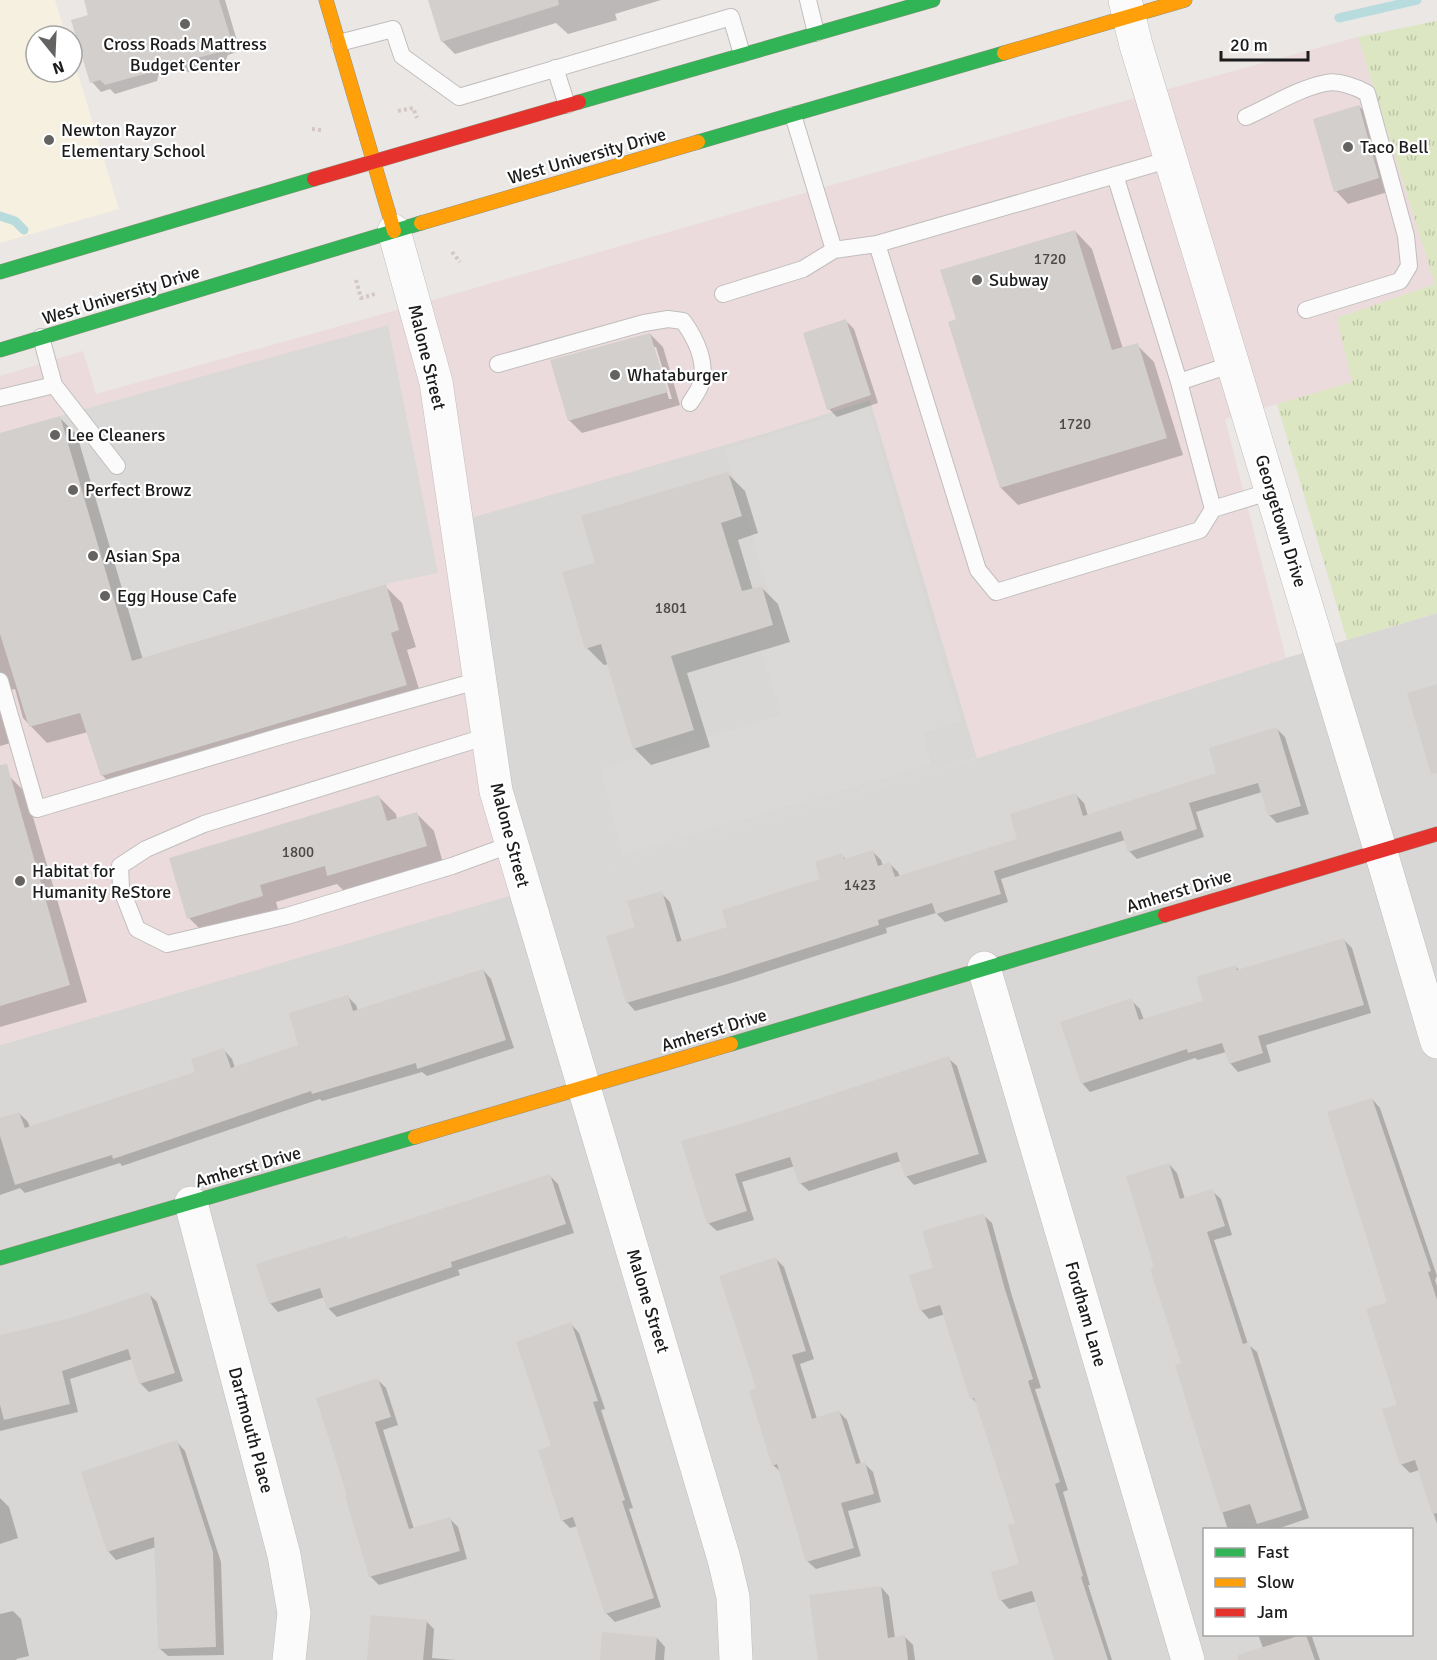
<svg xmlns="http://www.w3.org/2000/svg" width="1437" height="1660" font-family="Signika,sans-serif">
<defs>
<pattern id="grass-tufts" width="24" height="20" patternUnits="userSpaceOnUse" patternTransform="scale(1.5)"><rect width="24" height="20" fill="#dce6c3"/><path d="M3 7l-1-3M5 7V3M7 7l1-3M15 17l-1-3M17 17v-4M19 17l1-3" fill="none" stroke="#bcc5a7"/></pattern>
</defs>
<rect width="100%" height="100%" fill="#eae7e5"/>
<path fill="#d9d7d6" fill-rule="evenodd" d="M 1437,613 L 1437,1660 L 0,1660 L 0,1045 L 977,758 L 1286,658 ZM 1204,1530 L 1412,1530 L 1412,1634 L 1204,1634 Z"/>
<path fill="#ecdbdc" d="M 1358,37 L 1435,284 L 1338,318 L 1352,382 L 1225,419 L 1286,658 L 977,758 L 870,400 L 753,437 L 526,891 L 0,1045 L 0,376 L 83,351 L 96,394 L 447,296 L 1106,106 Z"/>
<path fill="#f5f0df" d="M 0,0 L 55,0 L 66,36 L 36,36 L 36,72 L 72,72 L 72,54 L 119,209 L 0,243 Z"/>
<path fill="#d8d7d6" d="M 870,400 L 977,758 L 526,891 L 457,522 L 753,437 Z"/>
<path fill="url(#grass-tufts)" d="M 1437,21 L 1437,613 L 1347,640 L 1277,404 L 1352,382 L 1337,318 L 1435,284 L 1358,37 Z"/>
<path fill="#dad9d8" d="M 388,325 L 438,573 L 385,584 L 132,661 L 60,416 Z
M 868,405 L 961,721 L 925,732 L 924,737 L 931,764 L 623,855 L 600,769 L 782,715 L 755,632 L 779,624 L 725,449 Z"/>
<path fill="#0003" fill-rule="evenodd" d="M 86,0 L 225,0 L 240,51 L 228,55 L 225,62 L 188,72 L 182,69 L 159,73 L 157,81 L 115,94 L 110,89 L 101,92 L 92,82 L 90,16 Z
M 429,0 L 661,0 L 615,14 L 617,20 L 568,34 L 556,23 L 455,54 L 442,41 Z
M 1359,106 L 1372,119 L 1391,191 L 1348,204 L 1336,191 Z
M 1075,231 L 1092,249 L 1123,349 L 1137,345 L 1154,362 L 1183,455 L 1018,505 L 1001,488 L 958,320 Z
M 846,321 L 854,329 L 878,403 L 837,417 L 829,409 Z
M 650,334 L 663,347 L 680,405 L 582,433 L 569,420 ZM 653,347 L 656,347 L 672,399 L 669,399 Z
M 60,418 L 77,435 L 143,660 L 385,586 L 402,603 L 416,647 L 407,650 L 423,702 L 119,792 L 102,775 L 88,732 L 47,743 L 23,718 L 15,689 L 10,690 L 18,741 L 0,746 L 0,434 Z
M 728,474 L 745,491 L 758,533 L 738,540 L 753,590 L 761,587 L 778,604 L 790,642 L 687,673 L 710,747 L 651,765 L 634,748 L 609,664 L 604,665 L 587,648 L 597,564 Z
M 1277,729 L 1285,737 L 1309,814 L 1277,823 L 1269,815 L 1262,792 L 1196,812 L 1204,837 L 1137,859 L 1129,851 L 1125,840 L 1001,879 L 1008,902 L 945,922 L 936,913 L 886,928 L 887,933 L 732,983 L 635,1011 L 627,1002 L 637,928 L 661,893 L 670,902 L 682,942 L 729,928 L 822,879 L 842,855 L 846,860 L 873,852 L 881,860 L 883,866 L 890,864 L 898,872 L 900,877 L 1019,840 L 1076,795 L 1084,803 L 1088,816 L 1218,774 Z
M 9,776 L 26,793 L 87,1002 L 0,1027 L 0,779 Z
M 379,797 L 396,814 L 397,819 L 417,814 L 434,831 L 443,863 L 346,893 L 337,884 L 276,902 L 279,913 L 206,935 L 189,918 Z
M 1344,940 L 1352,948 L 1371,1013 L 1266,1045 L 1271,1062 L 1238,1072 L 1230,1063 L 1226,1052 L 1198,1060 L 1195,1058 L 1090,1092 L 1082,1083 L 1131,1000 L 1140,1009 L 1144,1020 L 1205,1002 L 1235,966 L 1240,971 Z
M 483,970 L 491,979 L 514,1048 L 427,1076 L 422,1072 L 322,1101 L 320,1099 L 122,1166 L 120,1163 L 25,1193 L 20,1188 L 0,1195 L 0,1120 L 19,1113 L 28,1122 L 30,1128 L 197,1073 L 224,1050 L 232,1059 L 235,1068 L 300,1046 L 348,997 L 356,1005 L 358,1011 Z
M 948,1058 L 957,1066 L 987,1162 L 914,1185 L 906,1176 L 901,1161 L 809,1191 L 800,1183 L 795,1166 L 742,1182 L 754,1220 L 717,1231 L 708,1223 L 741,1125 Z
M 1372,1099 L 1380,1108 L 1437,1276 L 1435,1280 L 1437,1286 L 1437,1524 L 1419,1470 L 1410,1473 L 1401,1464 L 1399,1406 Z
M 1169,1164 L 1177,1173 L 1185,1199 L 1212,1191 L 1221,1199 L 1232,1235 L 1214,1240 L 1248,1344 L 1257,1352 L 1309,1518 L 1280,1528 L 1280,1530 L 1228,1530 L 1177,1366 L 1183,1364 L 1156,1268 Z
M 549,1175 L 558,1184 L 574,1233 L 458,1270 L 460,1275 L 337,1317 L 329,1309 L 325,1297 L 278,1312 L 270,1303 L 349,1241 Z
M 983,1215 L 992,1223 L 1012,1296 L 1041,1388 L 1035,1389 L 1068,1490 L 1063,1492 L 1090,1585 L 1088,1585 L 1112,1660 L 1056,1660 L 1037,1601 L 1009,1609 L 1001,1600 L 993,1573 L 1021,1565 L 1017,1524 L 977,1404 L 972,1398 L 945,1314 L 929,1319 L 921,1310 L 935,1269 Z
M 776,1259 L 784,1267 L 814,1359 L 800,1364 L 817,1419 L 839,1412 L 847,1420 L 861,1464 L 864,1463 L 873,1472 L 881,1502 L 848,1511 L 861,1556 L 816,1569 L 807,1561 L 782,1473 L 773,1465 L 757,1389 Z
M 149,1294 L 157,1302 L 183,1381 L 149,1392 L 140,1383 L 132,1359 L 70,1379 L 78,1412 L 0,1431 L 0,1337 L 71,1319 Z
M 571,1324 L 579,1333 L 605,1409 L 601,1410 L 633,1508 L 629,1509 L 661,1607 L 615,1622 L 606,1613 L 578,1526 L 570,1528 L 562,1520 L 553,1447 Z
M 378,1380 L 386,1388 L 398,1425 L 383,1430 L 414,1529 L 450,1519 L 458,1527 L 467,1559 L 379,1585 L 370,1576 L 349,1496 Z
M 177,1442 L 185,1451 L 221,1562 L 224,1655 L 168,1656 L 159,1648 L 156,1547 L 116,1560 L 108,1551 Z
M 0,1498 L 9,1507 L 18,1538 L 0,1544 Z
M 881,1587 L 889,1596 L 895,1638 L 905,1637 L 913,1645 L 915,1660 L 819,1660 Z
M 13,1611 L 21,1619 L 29,1656 L 16,1659 L 17,1660 L 0,1660 L 0,1614 Z
M 426,1621 L 434,1629 L 432,1658 L 456,1660 L 369,1660 Z
M 1258,1634 L 1311,1634 L 1320,1660 L 1267,1660 Z
M 657,1638 L 665,1647 L 664,1660 L 602,1660 Z"/>
<g fill="none" stroke-linecap="round" stroke-linejoin="round">
<path stroke="#b8dbdd" stroke-width="9" d="M 1339,18 L 1417,0
M 0,216 L 15,221 L 24,230"/>
</g>
<path fill="#d2cfcd" d="M 84,0 L 219,0 L 232,42 L 219,46 L 216,53 L 178,63 L 171,60 L 150,65 L 148,73 L 105,85 L 100,80 L 90,83 L 71,20 L 88,15 Z
M 428,0 L 558,0 L 559,5 L 441,42 Z
M 1359,105 L 1379,178 L 1334,192 L 1313,119 Z
M 1075,230 L 1112,350 L 1138,343 L 1167,438 L 1000,488 L 948,322 L 956,319 L 940,270 Z
M 846,319 L 871,395 L 827,410 L 803,333 Z
M 650,333 L 668,392 L 568,421 L 550,360 Z
M 60,416 L 132,661 L 386,584 L 399,630 L 391,633 L 407,685 L 101,776 L 80,713 L 29,727 L 0,634 L 0,433 Z
M 728,472 L 742,516 L 721,523 L 742,591 L 762,586 L 773,625 L 671,656 L 694,730 L 633,749 L 601,644 L 585,649 L 562,572 L 595,563 L 581,516 Z
M 1437,684 L 1437,773 L 1431,774 L 1407,693 Z
M 1277,727 L 1301,806 L 1268,816 L 1258,783 L 1189,803 L 1197,829 L 1128,852 L 1121,831 L 994,871 L 1001,894 L 936,914 L 932,903 L 878,920 L 879,925 L 723,975 L 626,1003 L 606,936 L 635,927 L 627,901 L 662,891 L 677,942 L 727,927 L 722,910 L 820,879 L 815,862 L 842,853 L 844,859 L 873,850 L 878,866 L 890,862 L 895,877 L 1017,839 L 1010,814 L 1076,793 L 1083,816 L 1216,773 L 1209,748 Z
M 7,764 L 70,985 L 0,1006 L 0,765 Z
M 379,795 L 387,821 L 417,812 L 427,846 L 327,876 L 325,866 L 260,885 L 263,896 L 187,919 L 169,858 Z
M 1344,938 L 1364,1005 L 1258,1036 L 1263,1053 L 1229,1064 L 1222,1043 L 1188,1053 L 1187,1049 L 1081,1084 L 1060,1022 L 1132,998 L 1139,1020 L 1203,1001 L 1196,977 L 1236,965 L 1237,970 Z
M 483,969 L 506,1040 L 417,1069 L 416,1063 L 312,1094 L 311,1091 L 113,1159 L 112,1155 L 15,1185 L 0,1136 L 0,1118 L 19,1112 L 25,1128 L 195,1072 L 191,1059 L 224,1048 L 231,1068 L 298,1045 L 289,1013 L 348,995 L 353,1011 Z
M 949,1056 L 979,1154 L 905,1177 L 897,1152 L 799,1184 L 790,1157 L 735,1174 L 747,1211 L 707,1224 L 681,1141 L 741,1124 Z
M 1372,1098 L 1431,1271 L 1428,1272 L 1437,1300 L 1437,1513 L 1432,1514 L 1415,1460 L 1400,1465 L 1382,1409 L 1397,1405 L 1366,1309 L 1387,1302 L 1327,1112 Z
M 1169,1163 L 1180,1199 L 1213,1189 L 1225,1226 L 1207,1232 L 1243,1344 L 1249,1342 L 1302,1510 L 1257,1524 L 1250,1504 L 1221,1513 L 1175,1365 L 1181,1363 L 1150,1269 L 1154,1267 L 1126,1176 Z
M 550,1174 L 566,1224 L 451,1262 L 452,1267 L 327,1309 L 320,1288 L 269,1304 L 256,1264 L 347,1236 L 348,1239 Z
M 984,1213 L 1004,1286 L 1033,1379 L 1028,1381 L 1060,1482 L 1055,1484 L 1083,1576 L 1081,1577 L 1108,1660 L 1054,1660 L 1032,1591 L 999,1601 L 991,1572 L 1019,1564 L 1008,1525 L 1015,1523 L 974,1398 L 970,1399 L 940,1305 L 920,1311 L 909,1275 L 933,1268 L 922,1231 Z
M 776,1257 L 806,1351 L 792,1355 L 812,1419 L 839,1410 L 856,1464 L 865,1462 L 874,1494 L 841,1503 L 854,1548 L 806,1562 L 777,1464 L 772,1466 L 749,1391 L 756,1388 L 719,1276 Z
M 149,1292 L 175,1373 L 139,1384 L 128,1349 L 62,1371 L 70,1404 L 4,1420 L 0,1405 L 0,1335 L 71,1318 Z
M 571,1322 L 598,1401 L 593,1402 L 625,1500 L 622,1501 L 654,1598 L 605,1614 L 573,1517 L 561,1521 L 538,1450 L 551,1446 L 516,1342 Z
M 378,1378 L 391,1417 L 375,1422 L 409,1529 L 450,1517 L 460,1551 L 369,1577 L 345,1496 L 347,1495 L 316,1398 Z
M 177,1440 L 213,1552 L 216,1647 L 158,1649 L 154,1537 L 107,1552 L 81,1472 Z
M 881,1586 L 888,1638 L 905,1635 L 908,1660 L 818,1660 L 809,1595 Z
M 371,1615 L 427,1620 L 423,1660 L 367,1660 Z
M 602,1632 L 657,1637 L 655,1660 L 600,1660 Z
M 1301,1635 L 1306,1635 L 1315,1660 L 1238,1660 L 1238,1655 Z"/>
<g fill="none" stroke-linecap="round" stroke-linejoin="round">
<g stroke="#c0bebd" stroke-width="18">
<path id="lane" d="M 808,0 L 816,33
M 339,43 L 393,29 L 402,56 L 459,97 L 731,17 L 742,54
M 555,68 L 567,105
M 793,115 L 834,250 L 877,244 L 1171,159
M 1246,117 C 1271,106 1299,88 1326,83 C 1338,80 1356,87 1367,93 L 1406,236 L 1409,266 L 1400,281 L 1306,310
M 1115,175 L 1179,382 L 1213,509 L 1272,491
M 877,244 L 978,570 L 996,592 L 1200,530 L 1213,509
M 723,294 L 803,269 L 834,250
M 41,337 L 54,385 L 117,466
M 498,364 L 644,323 L 668,319 L 683,321 C 696,339 708,364 700,386 C 698,392 693,398 690,403
M 1179,382 L 1233,364
M 0,398 L 54,385
M 0,681 L 37,809 L 278,737 L 480,680
M 488,736 L 204,824 L 146,849 L 120,866 L 121,888 L 137,929 L 167,944 L 287,916 L 452,866 L 512,844"/>
</g>
<g stroke="#c0bebd" stroke-width="34">
<path id="street" d="M 1125,0 L 1136,45 L 1380,849 L 1437,1042
M 394,231 L 436,382 L 496,791 L 724,1559 L 733,1597 L 736,1660
M 984,968 L 1188,1660
M 191,1203 L 284,1555 L 294,1613 L 289,1660"/>
</g>
<g stroke="#94917e" stroke-width="15">
<path id="fast" d="M 579,102 L 933,0
M 698,142 L 1004,53
M 0,272 L 314,179
M 0,350 L 421,223
M 731,1044 L 1165,915
M 0,1258 L 415,1137"/>
</g>
<g stroke="#94917e" stroke-width="15">
<path id="slow" d="M 326,0 L 394,231
M 1004,53 L 1185,0
M 421,223 L 698,142
M 415,1137 L 731,1044"/>
</g>
<g stroke="#94917e" stroke-width="15">
<path id="jam" d="M 314,179 L 579,102
M 1165,915 L 1437,834"/>
</g>
<path stroke="#d5c6c6" stroke-width="4" stroke-dasharray="3 3" stroke-linecap="butt" d="M 398,111 L 413,108 L 417,118
M 312,129 L 321,130
M 452,252 L 460,262
M 356,280 L 361,298 L 375,294"/>
<use href="#lane" stroke="#fcfbfb" stroke-width="16"/>
<use href="#street" stroke="#fcfbfb" stroke-width="33"/>
<use href="#fast" stroke="#30b455" stroke-width="14"/>
<use href="#slow" stroke="#ff9f0a" stroke-width="14"/>
<use href="#jam" stroke="#e5322d" stroke-width="14"/>
</g>
<g fill="#646362" stroke="#fff" stroke-width="2">
<circle cx="185" cy="24" r="6"/>
<circle cx="49" cy="140" r="6"/>
<circle cx="1348" cy="147" r="6"/>
<circle cx="977" cy="280" r="6"/>
<circle cx="615" cy="375" r="6"/>
<circle cx="55" cy="435" r="6"/>
<circle cx="73" cy="490" r="6"/>
<circle cx="93" cy="556" r="6"/>
<circle cx="105" cy="596" r="6"/>
<circle cx="20" cy="881" r="6"/>
</g>
<g text-anchor="middle" stroke-width="4.5" stroke-linejoin="round" paint-order="stroke">
<g font-size="15" fill="#4a4948">
<text x="1050" y="264">1720</text>
<text x="1075" y="429">1720</text>
<text x="671" y="613">1801</text>
<text x="298" y="857">1800</text>
<text x="860" y="890">1423</text>
</g>
<g font-size="18" fill="#1c1c1c" stroke="#fff" text-anchor="start">
<text x="185" y="50" text-anchor="middle">Cross Roads Mattress<tspan x="185" dy="21">Budget Center</tspan></text>
<text x="61" y="136">Newton Rayzor<tspan x="61" dy="21">Elementary School</tspan></text>
<text x="1360" y="153">Taco Bell</text>
<text x="989" y="286">Subway</text>
<text x="627" y="381">Whataburger</text>
<text x="67" y="441">Lee Cleaners</text>
<text x="85" y="496">Perfect Browz</text>
<text x="105" y="562">Asian Spa</text>
<text x="117" y="602">Egg House Cafe</text>
<text x="32" y="877">Habitat for<tspan x="32" dy="21">Humanity ReStore</tspan></text>
</g>
<g font-size="18" fill="#1c1c1c" stroke="#fff">
<text transform="translate(587 156) rotate(-16)" y="6">West University Drive</text>
<text transform="translate(121 295) rotate(-17)" y="6">West University Drive</text>
<text transform="translate(427 357) rotate(76)" y="6">Malone Street</text>
<text transform="translate(1281 521) rotate(73)" y="6">Georgetown Drive</text>
<text transform="translate(510 835) rotate(75)" y="6">Malone Street</text>
<text transform="translate(1179 891) rotate(-17)" y="6">Amherst Drive</text>
<text transform="translate(714 1030) rotate(-17)" y="6">Amherst Drive</text>
<text transform="translate(248 1167) rotate(-16)" y="6">Amherst Drive</text>
<text transform="translate(648 1301) rotate(73)" y="6">Malone Street</text>
<text transform="translate(1086 1314) rotate(74)" y="6">Fordham Lane</text>
<text transform="translate(251 1430) rotate(75)" y="6">Dartmouth Place</text>
</g>
</g>
<rect x="1203" y="1528" width="210" height="108" fill="#ffffff" stroke="#a4a4a4" stroke-width="1.5"/>
<rect x="1215" y="1548" width="30" height="9" fill="#30b455" stroke="#a4a4a4" stroke-width="1.5"/>
<text x="1257" y="1558" font-size="18" fill="#1c1c1c">Fast</text>
<rect x="1215" y="1578" width="30" height="9" fill="#ff9f0a" stroke="#a4a4a4" stroke-width="1.5"/>
<text x="1257" y="1588" font-size="18" fill="#1c1c1c">Slow</text>
<rect x="1215" y="1608" width="30" height="9" fill="#e5322d" stroke="#a4a4a4" stroke-width="1.5"/>
<text x="1257" y="1618" font-size="18" fill="#1c1c1c">Jam</text>
<g transform="translate(54 54) rotate(162)"><circle r="28" fill="#ffffff" stroke="#a4a4a4" stroke-width="1.5"/>
<path d="M0-4.5L10 22L0 15L-10 22Z" fill="#646362"/>
<text y="-9" font-size="16" font-weight="bold" text-anchor="middle" fill="#1c1c1c">N</text>
</g>
<path d="M1221 51v9h87v-9" fill="none" stroke="#1c1c1c" stroke-width="3"/>
<text x="1230" y="51" font-size="18" fill="#1c1c1c" stroke="#ffffff" stroke-width="4.5" paint-order="stroke">20 m</text>
</svg>
